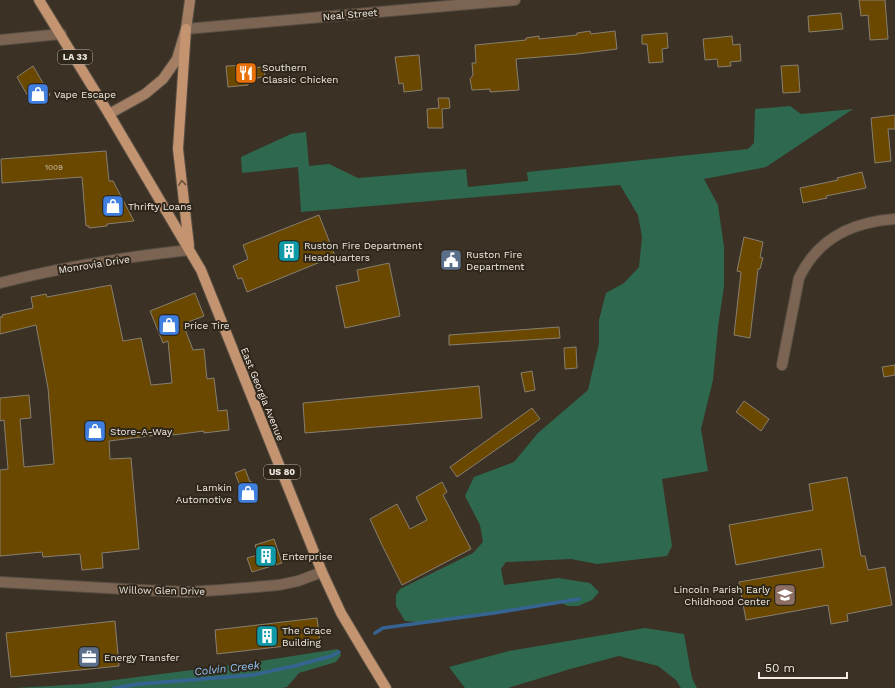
<svg xmlns="http://www.w3.org/2000/svg" width="895" height="688" font-family="'Work Sans',sans-serif">
<rect width="100%" height="100%" fill="#3b3125"/>
<path fill="#2e694f" d="M 790,106 L 801,114 L 853,109 L 766,167 L 704,179 L 718,205 L 724,247 L 724,286 L 718,327 L 713,380 L 701,429 L 708,471 L 662,479 L 672,546 L 667,556 L 597,564 L 571,559 L 506,562 L 501,569 L 504,585 L 558,578 L 590,583 L 599,592 L 592,600 L 578,606 L 568,606 L 559,602 L 495,614 L 428,623 L 405,621 L 396,606 L 396,595 L 400,589 L 473,553 L 483,542 L 480,525 L 465,496 L 474,477 L 514,462 L 538,433 L 588,390 L 599,343 L 599,320 L 606,293 L 624,283 L 639,267 L 642,237 L 638,215 L 620,185 L 301,212 L 298,167 L 242,173 L 241,157 L 291,134 L 306,132 L 309,166 L 329,164 L 358,178 L 466,169 L 468,187 L 528,181 L 527,172 L 748,149 L 754,143 L 755,109 Z
M 645,628 L 684,634 L 692,678 L 697,688 L 681,688 L 676,680 L 658,666 L 619,656 L 570,669 L 508,688 L 465,688 L 449,667 L 509,651 Z
M 338,649 L 341,655 L 336,662 L 299,673 L 287,687 L 282,688 L 15,688 L 83,684 L 247,663 Z"/>
<g fill="none" stroke-linecap="round" stroke-linejoin="round">
<path stroke="#366492" stroke-width="3.5" d="M 375,633 L 383,628 L 494,613 L 579,599
M 114,688 L 139,684 L 253,675 L 294,666 L 332,656 L 339,652"/>
</g>
<path fill="#6a4800" stroke="#887f70" d="M 859,0 L 885,0 L 888,39 L 870,40 L 868,15 L 861,16 Z
M 841,13 L 843,29 L 809,32 L 808,16 Z
M 590,31 L 591,34 L 615,31 L 617,49 L 577,54 L 516,59 L 519,90 L 490,92 L 490,89 L 472,90 L 470,79 L 473,75 L 472,63 L 476,63 L 475,45 L 526,40 L 526,38 L 539,36 L 539,39 L 577,35 L 577,33 Z
M 667,33 L 668,48 L 662,49 L 663,62 L 649,63 L 647,44 L 642,44 L 642,35 Z
M 732,36 L 733,45 L 740,44 L 741,61 L 730,62 L 731,66 L 718,67 L 717,59 L 705,60 L 703,39 Z
M 419,55 L 422,90 L 404,92 L 403,83 L 399,84 L 395,57 Z
M 246,65 L 247,68 L 264,67 L 265,77 L 248,79 L 248,85 L 228,87 L 226,66 Z
M 798,65 L 800,92 L 783,93 L 781,66 Z
M 33,66 L 50,95 L 33,105 L 17,77 Z
M 438,98 L 449,98 L 450,108 L 442,109 L 443,128 L 428,128 L 427,109 L 439,108 Z
M 895,115 L 895,129 L 888,129 L 891,161 L 875,163 L 871,118 Z
M 106,151 L 109,181 L 113,181 L 134,221 L 107,224 L 107,226 L 89,228 L 89,226 L 86,226 L 82,177 L 2,183 L 1,159 Z
M 862,172 L 866,188 L 826,196 L 827,198 L 803,203 L 800,188 L 838,180 L 837,178 Z
M 319,215 L 335,256 L 247,292 L 242,278 L 238,279 L 233,266 L 248,259 L 243,245 Z
M 744,237 L 763,242 L 760,257 L 763,258 L 760,269 L 758,269 L 750,338 L 734,335 L 741,272 L 737,271 Z
M 389,263 L 400,316 L 345,328 L 336,286 L 359,281 L 357,270 Z
M 111,285 L 123,341 L 141,338 L 151,385 L 172,383 L 168,341 L 163,343 L 150,311 L 195,293 L 204,316 L 183,324 L 193,350 L 204,349 L 207,379 L 214,378 L 218,411 L 227,410 L 229,430 L 204,433 L 204,431 L 173,435 L 173,433 L 109,441 L 110,459 L 131,458 L 139,549 L 102,553 L 103,568 L 82,570 L 80,554 L 43,557 L 42,552 L 0,556 L 0,470 L 8,469 L 4,420 L 0,421 L 0,398 L 29,395 L 31,418 L 20,419 L 24,467 L 54,464 L 48,388 L 36,325 L 0,334 L 0,317 L 3,317 L 2,315 L 33,308 L 31,297 L 46,294 L 47,297 Z
M 559,327 L 560,338 L 449,345 L 449,335 Z
M 576,347 L 577,368 L 565,369 L 564,348 Z
M 895,365 L 895,375 L 884,377 L 882,367 Z
M 532,371 L 535,390 L 525,392 L 521,373 Z
M 479,386 L 482,418 L 305,433 L 303,403 Z
M 744,401 L 769,419 L 761,431 L 736,412 Z
M 532,408 L 540,419 L 457,477 L 450,467 Z
M 245,469 L 250,482 L 251,481 L 257,495 L 243,501 L 238,487 L 240,486 L 235,473 Z
M 847,477 L 861,556 L 865,556 L 868,570 L 885,567 L 892,605 L 847,614 L 848,621 L 831,624 L 828,605 L 746,620 L 739,582 L 824,567 L 821,549 L 736,565 L 729,525 L 813,510 L 809,484 Z
M 442,482 L 447,492 L 443,495 L 471,549 L 402,585 L 382,545 L 370,519 L 397,504 L 410,529 L 427,520 L 416,497 Z
M 274,539 L 282,563 L 252,572 L 247,558 L 258,555 L 255,545 Z
M 317,618 L 320,642 L 217,654 L 215,630 Z
M 115,621 L 119,666 L 11,677 L 6,633 Z"/>
<g fill="none" stroke-linecap="round" stroke-linejoin="round">
<g stroke="#584f44" stroke-width="12">
<path id="street" d="M 186,29 L 515,0
M 0,40 L 61,34
M 0,283 C 62,267 126,257 189,250
M 782,365 L 799,278 C 818,238 852,222 895,219
M 0,582 L 141,590 L 187,592 L 220,590 L 279,585 L 298,581 L 322,572"/>
</g>
<g stroke="#584f44" stroke-width="12">
<path id="secondary" d="M 109,114 L 145,94 L 163,79 L 177,59 L 186,29 L 190,0"/>
</g>
<g stroke="#584f44" stroke-width="12">
<path id="primary" d="M 39,0 L 109,114 L 201,270 L 322,572 L 341,613 L 366,655 L 386,688
M 186,29 L 178,149 L 189,246"/>
</g>
<use href="#street" stroke="#7c6453" stroke-width="10"/>
<use href="#secondary" stroke="#a57f64" stroke-width="10"/>
<use href="#primary" stroke="#c49471" stroke-width="10"/>
</g>
<defs><path id="oneway-chevron" d="M-2-3.5L2.5 0L-2 3.5" fill="none" stroke-width="1.6" stroke-linecap="round" stroke-linejoin="round"/></defs>
<use stroke="#6b533d" href="#oneway-chevron" transform="translate(182 183) rotate(-96)"/>
<defs>
<g id="restaurant-square" transform="scale(1.15)"><rect x="-9" y="-9" width="18" height="18" rx="4" fill="#e8710a" stroke="#30271b"/><path d="M-5-6h1v4h1v-4h1v4h1v-4h1v5L-1.5 .5V6h-2V.5L-5-1ZM5-6V6H3V1.5H1.5Q1.5-4 5-6Z" fill="#fff"/></g>
<g id="shop-square" transform="scale(1.15)"><rect x="-9" y="-9" width="18" height="18" rx="4" fill="#3f7fe0" stroke="#30271b"/><path d="M-5-2.5h2.3a2.7 3.5 0 0 1 5.4 0H5L5.5 6h-11ZM-1.5-2.5h3a1.5 2.3 0 0 0-3 0Z" fill="#fff"/></g>
<g id="building-square" transform="scale(1.15)"><rect x="-9" y="-9" width="18" height="18" rx="4" fill="#0f9aa8" stroke="#30271b"/><path d="M-4-6H4V6H1V3H-1V6H-4ZM-2.5-4.3h1.7v1.8h-1.7ZM.8-4.3h1.7v1.8H.8ZM-2.5-1h1.7V.8h-1.7ZM.8-1h1.7V.8H.8Z" fill="#fff"/></g>
<g id="civic-square" transform="scale(1.15)"><rect x="-9" y="-9" width="18" height="18" rx="4" fill="#5c6f8a" stroke="#30271b"/><path d="M-.6-6.5H3V-4.5H.6V-3L4-1V1h2V6H-6V1h2V-1L-.6-3ZM-1.2 2.5V6h2.4V2.5Z" fill="#fff"/></g>
<g id="school-square" transform="scale(1.15)"><rect x="-9" y="-9" width="18" height="18" rx="4" fill="#8d6e63" stroke="#30271b"/><path d="M0-5L7-2L0 1L-7-2ZM-4 1L0 2.5L4 1V4Q0 6-4 4Z" fill="#fff"/></g>
<g id="office-square" transform="scale(1.15)"><rect x="-9" y="-9" width="18" height="18" rx="4" fill="#5c6f8a" stroke="#30271b"/><path d="M-6-3h4V-5.5h4V-3h4V5H-6ZM-1-4.5V-3h2v-1.5ZM-6 0V1H6V0Z" fill="#fff"/></g>
</defs>
<g fill-rule="evenodd">
<use href="#restaurant-square" x="246" y="73"/>
<use href="#shop-square" x="38" y="94"/>
<use href="#shop-square" x="113" y="206"/>
<use href="#building-square" x="289" y="251"/>
<use href="#civic-square" x="451" y="260"/>
<use href="#shop-square" x="169" y="325"/>
<use href="#shop-square" x="95" y="431"/>
<use href="#shop-square" x="248" y="493"/>
<use href="#building-square" x="266" y="556"/>
<use href="#school-square" x="785" y="595"/>
<use href="#building-square" x="267" y="636"/>
<use href="#office-square" x="89" y="657"/>
</g>
<g text-anchor="middle" stroke-width="4" stroke-linejoin="round" paint-order="stroke">
<g font-size="8" fill="#cfc2ab">
<text x="54" y="170">1009</text>
</g>
<g fill="#30271b" stroke="#b7b0a8" stroke-width="1">
<rect x="58" y="50" width="34" height="14" rx="3"/>
<rect x="264" y="465" width="36" height="14" rx="3"/>
</g>
<g font-size="9" font-weight="bold" fill="#f1ebe4">
<text x="75" y="60">LA 33</text>
<text x="282" y="475">US 80</text>
</g>
<g font-size="10" fill="#f1ebe4" stroke="#30271b">
<text transform="translate(350 14) rotate(-5)" y="4">Neal Street</text>
<text transform="translate(94 264) rotate(-9)" y="4">Monrovia Drive</text>
<text transform="translate(263 394) rotate(68)" y="4">East Georgia Avenue</text>
<text transform="translate(162 590) rotate(1)" y="4">Willow Glen Drive</text>
</g>
<g font-size="10" fill="#f1ebe4" stroke="#30271b" text-anchor="start">
<text x="262" y="71">Southern<tspan x="262" dy="12">Classic Chicken</tspan></text>
<text x="54" y="98">Vape Escape</text>
<text x="128" y="210">Thrifty Loans</text>
<text x="304" y="249">Ruston Fire Department<tspan x="304" dy="12">Headquarters</tspan></text>
<text x="466" y="258">Ruston Fire<tspan x="466" dy="12">Department</tspan></text>
<text x="184" y="329">Price Tire</text>
<text x="110" y="435">Store-A-Way</text>
<text x="232" y="491" text-anchor="end">Lamkin<tspan x="232" dy="12">Automotive</tspan></text>
<text x="282" y="560">Enterprise</text>
<text x="770" y="593" text-anchor="end">Lincoln Parish Early<tspan x="770" dy="12">Childhood Center</tspan></text>
<text x="282" y="634">The Grace<tspan x="282" dy="12">Building</tspan></text>
<text x="104" y="661">Energy Transfer</text>
</g>
<g font-size="11" font-style="italic" fill="#8fc4fb" stroke="#30271b">
<text transform="translate(227 668) rotate(-6)" y="4">Colvin Creek</text>
</g>
</g>
<path d="M759 672v6h88v-6" fill="none" stroke="#f1ebe4" stroke-width="2"/>
<text x="765" y="672" font-size="12" fill="#f1ebe4" stroke="#30271b" stroke-width="3" paint-order="stroke">50 m</text>
</svg>
